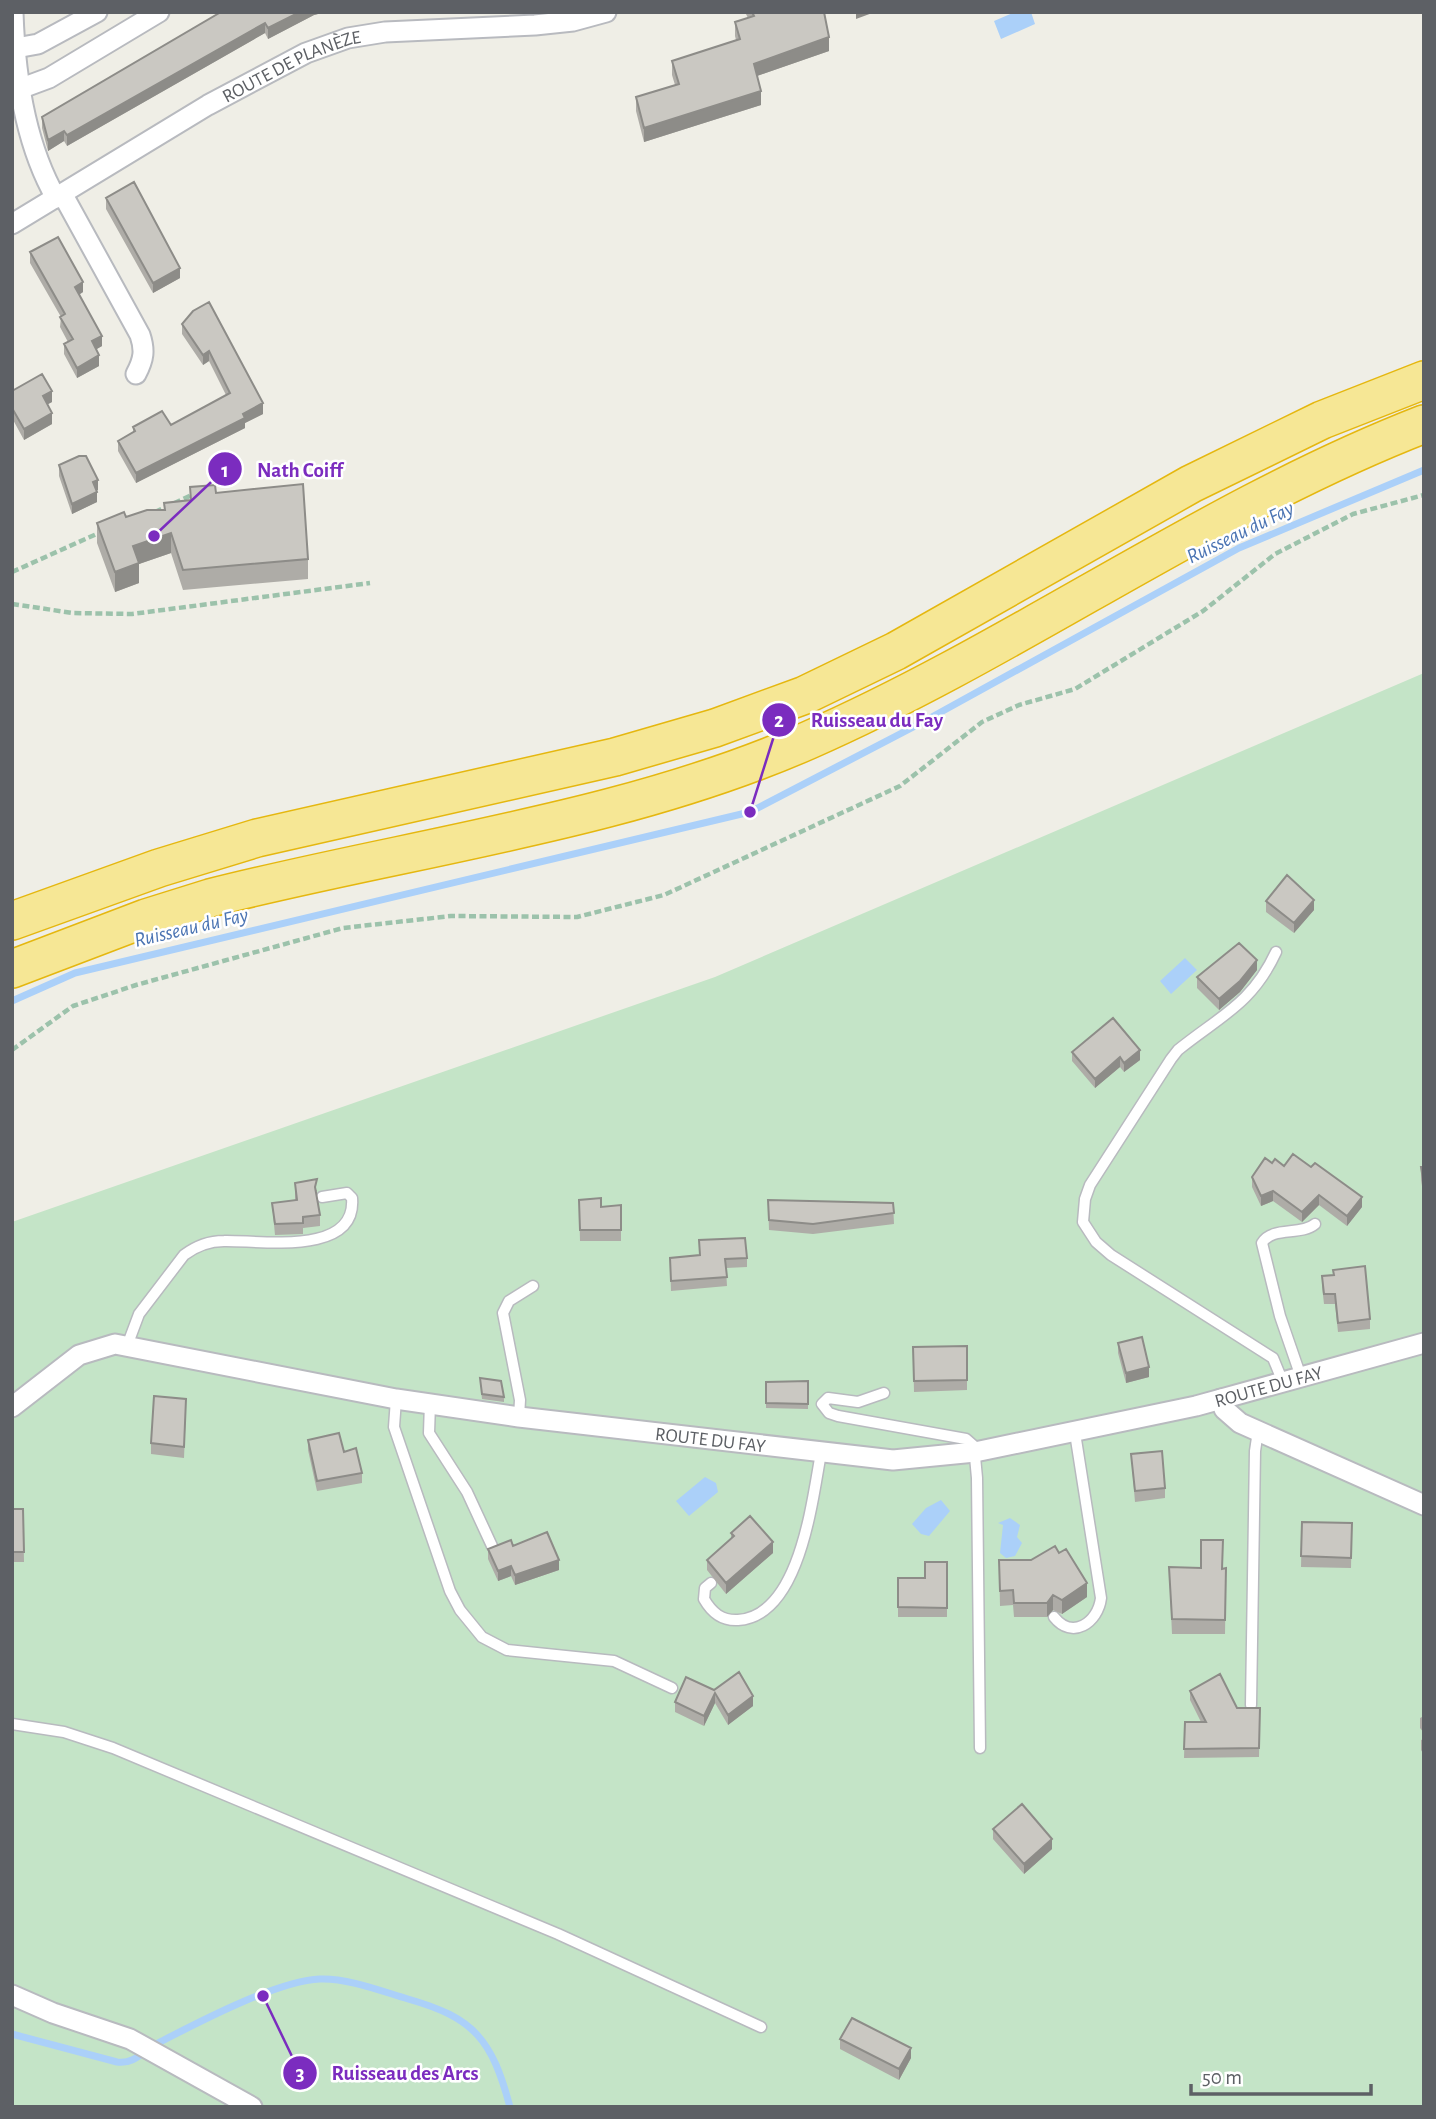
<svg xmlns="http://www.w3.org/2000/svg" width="1436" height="2119" font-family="'Alegreya Sans',sans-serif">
<rect width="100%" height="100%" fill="#efeee6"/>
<path fill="#c4e4c7" d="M 1424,673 L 1424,2107 L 12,2107 L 12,1222 L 715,977 Z"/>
<path fill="#abd0f9" d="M 1015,12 L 1031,12 L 1035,24 L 1001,39 L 994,21 Z
M 1185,958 L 1197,970 L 1171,994 L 1160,981 Z
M 705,1477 L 716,1483 L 718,1492 L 689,1516 L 676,1501 Z
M 941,1500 L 950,1511 L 929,1536 L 921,1534 L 912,1524 L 926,1508 Z
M 1010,1518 L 1020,1525 L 1017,1537 L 1022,1543 L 1015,1556 L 1006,1558 L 1000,1553 L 1003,1525 L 998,1523 Z"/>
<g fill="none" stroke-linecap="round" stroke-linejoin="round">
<path stroke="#abd0f9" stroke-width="7" d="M 12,1001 L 75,973 L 750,812 L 921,723 L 1239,548 L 1424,470
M 12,2034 L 117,2062 C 135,2065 145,2049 162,2041 C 201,2021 277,1981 320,1979 C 348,1978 381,1991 408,1999 C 475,2018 492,2040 510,2107"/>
<g stroke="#b8babf" stroke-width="13">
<path id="service" d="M 1276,952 C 1252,1004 1220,1016 1178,1050 L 1171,1059 L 1090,1185 L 1085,1199 L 1083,1222 L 1096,1242 L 1111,1255 L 1273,1358 L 1282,1380
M 127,1346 L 139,1314 L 184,1255 C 196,1246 209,1241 224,1241 C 258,1240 357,1257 352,1198 L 347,1193 L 322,1197
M 1301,1377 L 1280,1316 L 1262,1243 C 1272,1226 1301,1236 1315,1224
M 884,1393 L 858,1402 L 828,1398 L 822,1404 L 829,1413 L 838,1416 L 966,1439 L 974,1446 L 977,1478 L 980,1748
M 396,1399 L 394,1427 L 450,1591 L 460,1610 L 482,1637 L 507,1650 L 614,1661 L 672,1688
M 430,1403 L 429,1433 L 467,1492 L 492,1546
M 519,1417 L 520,1400 L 503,1313 L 509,1301 L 533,1286
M 711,1583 L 705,1588 L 704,1599 C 712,1613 722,1621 738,1620 C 800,1616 812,1501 821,1453
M 1054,1617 C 1072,1640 1098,1623 1101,1598 L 1075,1433
M 1251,1705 L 1255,1451 L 1258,1431
M 12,1724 L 64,1732 L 113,1748 L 558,1934 L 761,2027"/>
</g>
<g stroke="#b8babf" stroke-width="23">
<g id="minor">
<path d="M 13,12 C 15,74 25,144 56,198"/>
<path d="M 16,48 L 38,44 L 97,12"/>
<path d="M 22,88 L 49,78 L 159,12"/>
<path d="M 63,195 L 140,335 C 145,350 144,359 136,374"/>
<path id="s1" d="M 12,224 L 208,105 L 306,53 L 348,38 L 385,32 L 535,25 L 573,21 L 606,12"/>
<path d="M 1221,1399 L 1224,1409 L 1240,1423 L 1424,1505"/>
<path id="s2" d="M 12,1407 L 79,1355 L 115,1344 L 396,1399 L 519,1417 L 893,1460 L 975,1452 L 1196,1406 L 1424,1343"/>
<path d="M 12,1995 L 53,2013 L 130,2039 L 252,2107"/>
</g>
</g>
<g stroke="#e5b70f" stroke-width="40">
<path id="motorway" d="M 12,921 L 159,868 L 257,838 L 615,757 L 715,728 L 805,695 L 896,651 L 1191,484 L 1322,420 L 1424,380
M 12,969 L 146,918 L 210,898 C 406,848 623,822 809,740 C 1020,647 1208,508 1424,424"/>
</g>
<path stroke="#9cc2ab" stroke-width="4.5" stroke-dasharray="7 3.5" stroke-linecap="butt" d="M 155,512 L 194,494
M 12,572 L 101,532
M 12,604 L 73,613 L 132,614 L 370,583
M 12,1050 L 73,1006 L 136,985 L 343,928 L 451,916 L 577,917 L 664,895 L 900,786 L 982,722 L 1019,705 L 1075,689 L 1203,611 L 1275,554 L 1353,514 L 1424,495"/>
<use href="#service" stroke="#fff" stroke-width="10"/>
<use href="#minor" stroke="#fff" stroke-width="19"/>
<use href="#motorway" stroke="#f6e795" stroke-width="37"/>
</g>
<path fill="#aeaca7" d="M 221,12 L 326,12 L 314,15 L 268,39 L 265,33 L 67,146 L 64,141 L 48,151 L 42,128 L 42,117 Z
M 745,12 L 824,12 L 829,51 L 757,76 L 761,105 L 644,142 L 636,111 L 636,97 L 675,85 L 672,75 L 672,61 L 736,40 L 735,36 L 735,22 L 748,18 Z
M 106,198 L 180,278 L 153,293 L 106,209 Z
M 30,252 L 83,292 L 79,295 L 102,346 L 96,349 L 99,366 L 77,378 L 64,354 L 64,344 L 68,342 L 60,327 L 61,317 L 30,263 Z
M 193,311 L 263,414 L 245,423 L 245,428 L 136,483 L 118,451 L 118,441 L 133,432 L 133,427 L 171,425 L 226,395 L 209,361 L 203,365 L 182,334 L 182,324 Z
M 12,391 L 52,402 L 47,404 L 52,424 L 24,440 L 12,418 Z
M 59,465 L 98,490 L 97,490 L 97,502 L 72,514 L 59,476 Z
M 190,487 L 216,493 L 308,559 L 308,579 L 183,590 L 171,553 L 139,564 L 139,583 L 115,592 L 97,543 L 97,523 L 164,510 L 164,503 L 190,500 Z
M 1266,901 L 1314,910 L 1294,933 L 1266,912 Z
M 1257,970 L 1240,992 L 1219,1010 L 1197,988 L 1197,977 Z
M 1072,1052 L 1140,1060 L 1124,1072 L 1120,1067 L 1095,1088 L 1072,1061 Z
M 1272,1163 L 1284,1166 L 1362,1207 L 1347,1226 L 1319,1205 L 1302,1222 L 1273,1201 L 1261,1206 L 1252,1187 L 1252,1177 Z
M 1421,1167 L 1424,1167 L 1424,1198 L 1421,1180 Z
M 295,1183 L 317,1190 L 316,1193 L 320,1215 L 320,1226 L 303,1228 L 303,1234 L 275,1235 L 272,1203 L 295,1200 Z
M 579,1200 L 601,1207 L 621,1205 L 621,1241 L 580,1241 Z
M 768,1200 L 893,1203 L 894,1224 L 813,1234 L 769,1230 Z
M 699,1240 L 747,1258 L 747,1267 L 726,1268 L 727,1286 L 671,1291 L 670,1258 L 699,1255 Z
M 1333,1270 L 1370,1319 L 1370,1329 L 1338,1332 L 1335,1304 L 1324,1304 L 1322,1286 L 1322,1276 L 1333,1275 Z
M 1118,1343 L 1149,1377 L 1126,1383 L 1118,1353 Z
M 967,1346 L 967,1390 L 914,1392 L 913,1347 Z
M 480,1378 L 504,1397 L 504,1402 L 482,1399 Z
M 808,1381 L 808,1409 L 766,1408 L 766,1382 Z
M 186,1409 L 184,1458 L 151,1454 L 151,1443 Z
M 308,1440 L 344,1452 L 362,1473 L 362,1483 L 317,1491 L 308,1450 Z
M 1131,1454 L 1165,1488 L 1165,1498 L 1135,1502 Z
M 12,1509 L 23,1509 L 24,1562 L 12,1562 Z
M 1302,1522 L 1352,1523 L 1351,1568 L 1301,1567 Z
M 731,1533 L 773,1553 L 726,1594 L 707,1570 L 707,1560 L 731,1539 Z
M 513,1546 L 559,1570 L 515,1585 L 511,1576 L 498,1581 L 488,1559 L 488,1549 Z
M 999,1560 L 1087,1597 L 1062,1614 L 1053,1610 L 1047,1617 L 1014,1617 L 1013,1605 L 1000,1606 Z
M 947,1562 L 947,1617 L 898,1617 L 898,1578 L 925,1578 Z
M 1169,1567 L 1226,1568 L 1225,1634 L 1172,1634 Z
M 714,1690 L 753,1706 L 728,1725 L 715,1703 L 704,1726 L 675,1712 L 675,1702 Z
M 1190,1691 L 1237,1708 L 1260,1708 L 1259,1757 L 1184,1758 L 1185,1722 L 1201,1722 L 1190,1700 Z
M 1424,1716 L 1424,1733 L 1420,1728 L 1420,1718 Z
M 1424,1739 L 1424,1755 L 1421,1750 L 1421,1740 Z
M 993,1829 L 1052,1849 L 1024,1874 L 993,1839 Z
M 840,2039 L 911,2058 L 899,2080 L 840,2049 Z"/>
<path fill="#8d8c88" d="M 300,12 L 326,12 L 314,15 L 268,39 L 268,28 Z
M 856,12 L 875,12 L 856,19 Z
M 265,23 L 265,33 L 67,146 L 67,135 Z
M 829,37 L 829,51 L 754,77 L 754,64 Z
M 761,91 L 761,105 L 644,142 L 644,128 Z
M 64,131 L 64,141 L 48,151 L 48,140 Z
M 180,268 L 180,278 L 153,293 L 153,283 Z
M 83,282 L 83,292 L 75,297 L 75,287 Z
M 102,336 L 102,346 L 92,352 L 92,341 Z
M 209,351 L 209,361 L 203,365 L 203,355 Z
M 99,355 L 99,366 L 77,378 L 77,368 Z
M 52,391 L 52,402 L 43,407 L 43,396 Z
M 263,403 L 263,414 L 245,423 L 245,428 L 136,483 L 136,473 Z
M 52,413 L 52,424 L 24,440 L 24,429 Z
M 98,480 L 98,490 L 93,492 L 93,482 Z
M 97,492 L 97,502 L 72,514 L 72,504 Z
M 171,533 L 171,553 L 139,564 L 139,583 L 115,592 L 115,572 L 133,546 Z
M 1314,900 L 1314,910 L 1294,933 L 1294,923 Z
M 1257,960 L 1257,970 L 1240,992 L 1219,1010 L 1219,999 Z
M 1140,1050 L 1140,1060 L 1124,1072 L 1124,1063 Z
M 1120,1057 L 1120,1067 L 1095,1088 L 1095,1079 Z
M 1273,1191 L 1273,1201 L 1261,1206 L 1261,1196 Z
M 1319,1195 L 1319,1205 L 1302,1222 L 1302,1212 Z
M 1362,1197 L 1362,1207 L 1347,1226 L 1347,1216 Z
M 1149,1367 L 1149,1377 L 1126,1383 L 1126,1373 Z
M 773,1542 L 773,1553 L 726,1594 L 726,1583 Z
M 559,1560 L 559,1570 L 515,1585 L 515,1575 Z
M 511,1566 L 511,1576 L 498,1581 L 498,1571 Z
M 1087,1583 L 1087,1597 L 1062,1614 L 1062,1600 Z
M 1053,1595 L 1053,1610 L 1047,1617 L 1047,1603 Z
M 715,1693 L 715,1703 L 704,1726 L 704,1716 Z
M 753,1696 L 753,1706 L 728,1725 L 728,1715 Z
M 1052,1839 L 1052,1849 L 1024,1874 L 1024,1864 Z
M 911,2048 L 911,2058 L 899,2080 L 899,2069 Z"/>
<path fill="#cac8c2" stroke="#8d8c88" stroke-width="2" d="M 221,12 L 300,12 L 268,28 L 265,23 L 67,135 L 64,131 L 48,140 L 42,117 Z
M 752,12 L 824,12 L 829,37 L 754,64 L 761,91 L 644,128 L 636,97 L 679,84 L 672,61 L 740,39 L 735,22 L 754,16 Z
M 134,182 L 180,268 L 153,283 L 106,198 Z
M 58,237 L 83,282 L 75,287 L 102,336 L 92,341 L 99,355 L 77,368 L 64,344 L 73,339 L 60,317 L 65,314 L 30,252 Z
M 209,302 L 263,403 L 243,414 L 245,418 L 136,473 L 118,441 L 135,431 L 133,427 L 162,411 L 171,425 L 230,393 L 209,351 L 203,355 L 182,324 L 193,311 Z
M 42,374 L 52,391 L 43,396 L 52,413 L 24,429 L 12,408 L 12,391 Z
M 79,456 L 86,456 L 98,480 L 93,482 L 97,492 L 72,504 L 59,465 Z
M 303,484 L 308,559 L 183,570 L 171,533 L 133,546 L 139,563 L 115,572 L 97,523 L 124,512 L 126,517 L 147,510 L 165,510 L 164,503 L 191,500 L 190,487 L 215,485 L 216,493 Z
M 1287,875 L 1314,900 L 1294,923 L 1266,901 Z
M 1239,943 L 1257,960 L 1240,981 L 1219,999 L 1197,977 Z
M 1113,1018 L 1140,1050 L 1124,1063 L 1120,1057 L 1095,1079 L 1072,1052 Z
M 1293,1154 L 1311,1167 L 1315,1163 L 1362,1197 L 1347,1216 L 1319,1195 L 1302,1212 L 1273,1191 L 1261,1196 L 1252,1177 L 1265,1158 L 1272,1163 L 1275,1159 L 1284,1166 Z
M 1421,1167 L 1424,1167 L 1424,1185 Z
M 317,1179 L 315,1187 L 320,1215 L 303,1217 L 303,1223 L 275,1224 L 272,1203 L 297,1200 L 295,1183 Z
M 601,1198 L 601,1207 L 621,1205 L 621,1230 L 580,1230 L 579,1200 Z
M 768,1200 L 893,1203 L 894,1213 L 813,1224 L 769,1220 Z
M 745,1238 L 747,1258 L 725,1259 L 727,1277 L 671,1281 L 670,1258 L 700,1255 L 699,1240 Z
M 1365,1266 L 1370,1319 L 1338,1323 L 1335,1294 L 1324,1294 L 1322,1276 L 1334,1275 L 1333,1270 Z
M 1142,1337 L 1149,1367 L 1126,1373 L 1118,1343 Z
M 967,1346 L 967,1380 L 914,1381 L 913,1347 Z
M 480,1378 L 501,1381 L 504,1397 L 482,1394 Z
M 808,1381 L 808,1404 L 766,1403 L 766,1382 Z
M 154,1396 L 186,1399 L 184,1447 L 151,1443 Z
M 339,1433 L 344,1452 L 356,1448 L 362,1473 L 317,1481 L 308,1440 Z
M 1162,1451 L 1165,1488 L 1135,1491 L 1131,1454 Z
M 12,1509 L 23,1509 L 24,1552 L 12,1552 Z
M 750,1516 L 773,1542 L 726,1583 L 707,1560 L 734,1536 L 731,1533 Z
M 1302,1522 L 1352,1523 L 1351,1558 L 1301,1556 Z
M 547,1532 L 559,1560 L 515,1575 L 511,1566 L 498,1571 L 488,1549 L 511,1540 L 513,1546 Z
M 1201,1540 L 1223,1540 L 1222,1569 L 1226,1568 L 1225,1620 L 1172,1619 L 1169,1567 L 1201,1568 Z
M 1055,1546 L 1059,1553 L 1066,1549 L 1087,1583 L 1062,1600 L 1053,1595 L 1047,1603 L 1014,1603 L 1013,1590 L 1000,1591 L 999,1560 L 1031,1560 Z
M 925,1562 L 947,1562 L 947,1608 L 898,1607 L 898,1578 L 925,1578 Z
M 739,1672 L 753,1696 L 728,1715 L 715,1693 L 704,1716 L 675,1702 L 686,1677 L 714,1690 Z
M 1220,1674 L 1237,1708 L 1260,1708 L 1259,1748 L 1184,1749 L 1185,1722 L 1206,1722 L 1190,1691 Z
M 1022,1804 L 1052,1839 L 1024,1864 L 993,1829 Z
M 852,2018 L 911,2048 L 899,2069 L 840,2039 Z"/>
<g text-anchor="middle" stroke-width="5" stroke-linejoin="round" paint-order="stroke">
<g font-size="19" fill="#5d6065" stroke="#fff">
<text dy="7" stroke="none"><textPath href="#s1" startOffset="322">ROUTE DE PLANÈZE</textPath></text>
<text dy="7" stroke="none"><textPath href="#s2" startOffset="1293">ROUTE DU FAY</textPath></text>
<text dy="7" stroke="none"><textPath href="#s2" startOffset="726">ROUTE DU FAY</textPath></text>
</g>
<g font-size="21" font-style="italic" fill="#4b74b3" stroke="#fff">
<text transform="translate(1240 532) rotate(-26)" y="7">Ruisseau du Fay</text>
<text transform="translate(191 927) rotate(-13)" y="7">Ruisseau du Fay</text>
</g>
</g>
<path fill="none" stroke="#7b2cbf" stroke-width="2.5" d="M154 536L225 469M750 812L779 720M263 1996L300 2073"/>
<g fill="#7b2cbf" stroke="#fff" stroke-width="2.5">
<circle cx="154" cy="536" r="7"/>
<circle cx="750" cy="812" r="7"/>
<circle cx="263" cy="1996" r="7"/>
<circle cx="225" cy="469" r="18"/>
<circle cx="779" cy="720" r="18"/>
<circle cx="300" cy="2073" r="18"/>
</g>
<g font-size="21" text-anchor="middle" font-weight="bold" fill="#fff">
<text x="225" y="477">1</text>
<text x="779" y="727">2</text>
<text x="300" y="2080">3</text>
</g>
<g font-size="21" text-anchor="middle" font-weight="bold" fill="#7b2cbf" stroke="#fff" stroke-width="5" stroke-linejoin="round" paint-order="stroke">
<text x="300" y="477">Nath Coiff</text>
<text x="877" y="727">Ruisseau du Fay</text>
<text x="405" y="2080">Ruisseau des Arcs</text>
</g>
<rect width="1436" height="2119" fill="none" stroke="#5d6065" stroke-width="28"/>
<path d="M1191 2084v10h180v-10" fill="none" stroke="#5d6065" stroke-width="3.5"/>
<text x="1202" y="2084" font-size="21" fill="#5d6065" stroke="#ffffff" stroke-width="5" paint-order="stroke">50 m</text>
</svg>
